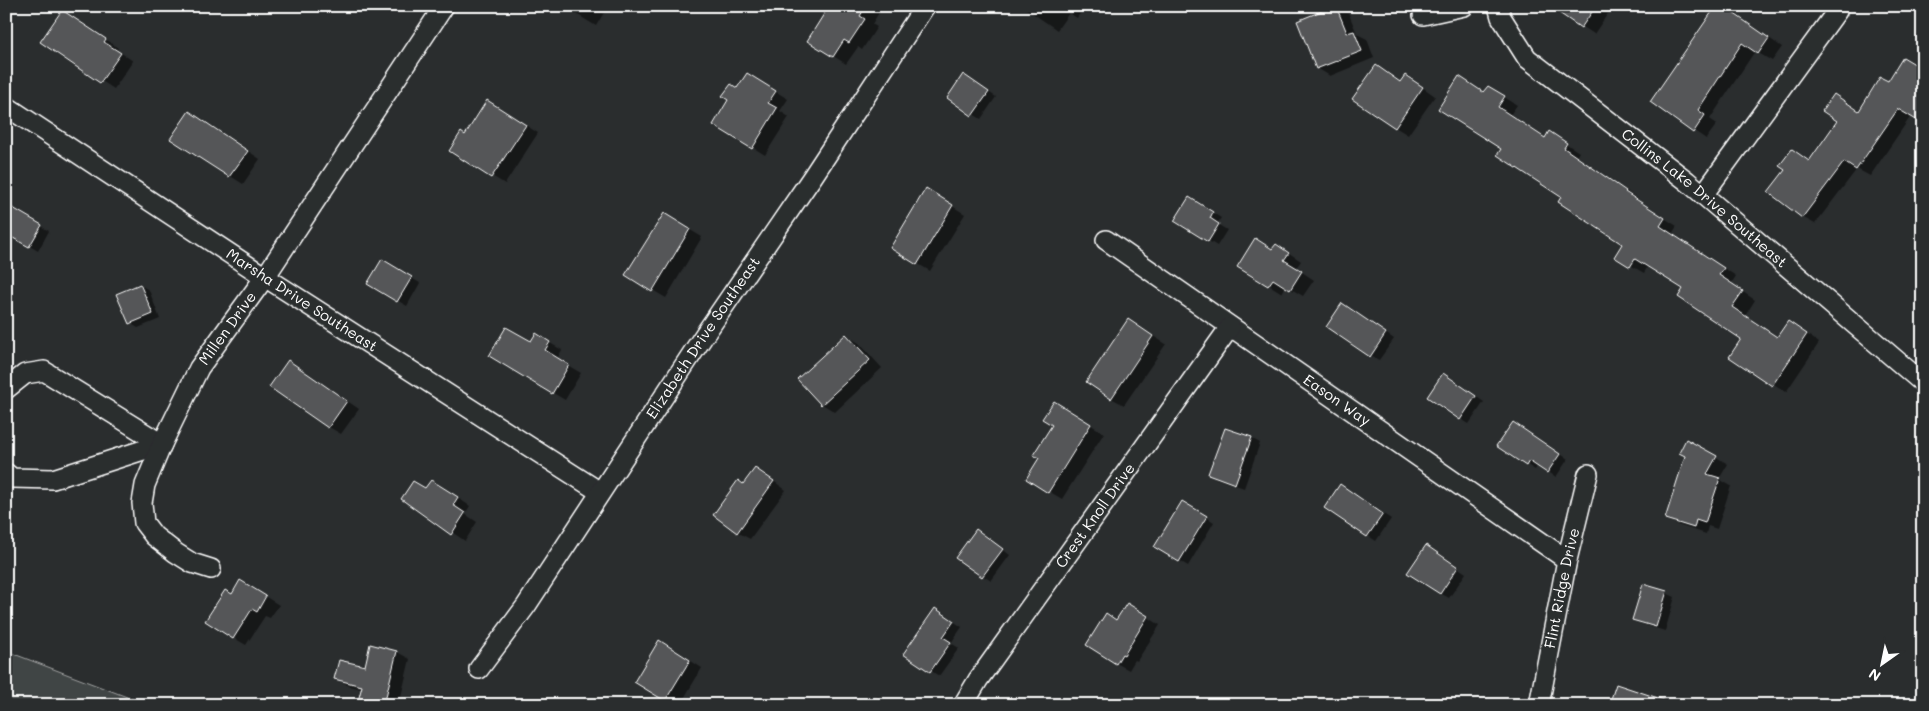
<svg xmlns="http://www.w3.org/2000/svg" width="1929" height="711" font-family="Mali,sans-serif">
<rect width="100%" height="100%" fill="#2a2d2e"/>
<filter id="ink" filterUnits="userSpaceOnUse"><feTurbulence type="fractalNoise" baseFrequency=".02" numOctaves="2"/><feDisplacementMap in="SourceGraphic" scale="10" xChannelSelector="R" yChannelSelector="G"/><feConvolveMatrix kernelMatrix="1 2 1 2 8 2 1 2 1" color-interpolation-filters="sRGB"/></filter>
<g filter="url(#ink)">
<path fill="#414445" stroke="#a0a2a2" d="M 6,651 L 148,705 L 6,705 Z"/>
<path fill="#0007" d="M 331,6 L 347,6 L 343,13 Z
M 563,6 L 608,6 L 596,26 Z
M 830,6 L 883,6 L 872,24 L 877,27 L 862,50 L 858,47 L 846,64 L 808,40 Z
M 1022,6 L 1085,6 L 1077,18 L 1069,13 L 1057,30 Z
M 1551,6 L 1613,6 L 1594,34 Z
M 1336,7 L 1349,14 L 1357,34 L 1367,39 L 1374,58 L 1330,76 L 1317,68 Z
M 1731,12 L 1782,47 L 1772,61 L 1755,51 L 1710,119 L 1717,124 L 1706,139 L 1652,102 Z
M 75,19 L 118,48 L 117,50 L 133,61 L 114,89 L 42,42 Z
M 1389,74 L 1401,83 L 1418,84 L 1435,96 L 1408,135 L 1395,127 Z
M 1881,78 L 1911,116 L 1870,176 L 1857,169 L 1815,224 L 1802,217 L 1787,170 L 1793,150 L 1811,162 L 1860,112 Z
M 972,81 L 996,97 L 981,119 L 973,114 Z
M 760,82 L 788,99 L 780,111 L 789,117 L 765,155 L 715,124 L 738,89 Z
M 1484,93 L 1501,95 L 1517,105 L 1510,115 L 1546,139 L 1562,141 L 1579,152 L 1576,157 L 1638,199 L 1637,201 L 1677,226 L 1672,234 L 1736,276 L 1731,284 L 1755,300 L 1745,316 L 1778,338 L 1801,330 L 1819,343 L 1786,392 L 1731,356 L 1743,339 L 1685,288 L 1648,266 L 1644,273 L 1616,257 L 1624,244 L 1503,149 Z
M 500,109 L 538,133 L 505,184 L 451,151 L 466,136 Z
M 202,120 L 260,159 L 243,184 L 172,139 Z
M 926,190 L 965,214 L 930,271 L 891,248 Z
M 1189,198 L 1221,218 L 1217,224 L 1227,230 L 1217,246 L 1176,221 Z
M 6,206 L 49,231 L 38,251 L 6,232 Z
M 677,222 L 702,237 L 666,298 L 627,275 Z
M 1273,250 L 1289,253 L 1301,261 L 1296,268 L 1314,280 L 1303,296 L 1286,286 L 1282,293 L 1239,266 Z
M 382,261 L 420,283 L 407,306 L 369,284 Z
M 140,285 L 149,290 L 160,319 L 138,328 L 130,323 Z
M 1351,309 L 1394,339 L 1379,360 L 1371,356 Z
M 1129,321 L 1166,344 L 1124,405 L 1111,398 Z
M 536,335 L 562,350 L 557,359 L 581,373 L 565,400 L 490,356 L 532,343 Z
M 846,335 L 859,343 L 882,368 L 835,412 L 822,404 L 799,379 Z
M 289,361 L 359,409 L 341,434 L 329,427 Z
M 1452,380 L 1484,402 L 1469,424 L 1461,419 Z
M 1067,410 L 1104,433 L 1062,499 L 1028,479 Z
M 1522,428 L 1568,459 L 1556,477 L 1538,465 L 1535,470 L 1498,446 Z
M 1251,438 L 1260,443 L 1244,488 L 1218,479 L 1210,474 Z
M 1687,440 L 1728,464 L 1719,479 L 1731,486 L 1717,529 L 1708,526 L 1706,534 L 1678,525 L 1666,518 L 1686,456 Z
M 768,477 L 786,490 L 750,539 L 737,532 L 744,485 Z
M 426,489 L 444,489 L 470,506 L 465,514 L 477,522 L 465,541 L 403,499 Z
M 1349,491 L 1391,519 L 1376,541 L 1326,508 Z
M 1182,502 L 1214,522 L 1188,566 L 1155,546 Z
M 985,536 L 1010,555 L 991,581 L 957,558 Z
M 1435,552 L 1466,573 L 1449,598 L 1440,593 Z
M 253,589 L 279,605 L 270,618 L 265,616 L 246,645 L 234,638 L 232,595 Z
M 1666,593 L 1675,597 L 1665,631 L 1642,624 L 1633,619 Z
M 1140,612 L 1160,625 L 1137,661 L 1135,660 L 1129,670 L 1116,663 L 1117,621 Z
M 944,615 L 962,627 L 951,643 L 959,648 L 939,676 L 905,654 Z
M 672,649 L 702,668 L 680,705 L 674,705 L 635,681 Z
M 397,652 L 410,659 L 399,705 L 363,705 L 362,689 L 349,686 L 336,678 L 365,667 Z
M 878,696 L 886,701 L 891,705 L 872,705 Z
M 1453,701 L 1464,705 L 1452,705 Z"/>
<path fill="#555758" stroke="#fff" d="M 829,6 L 866,6 L 860,16 L 865,19 L 849,43 L 844,40 L 833,57 L 807,41 Z
M 1334,6 L 1336,6 L 1347,33 L 1354,31 L 1362,51 L 1316,69 L 1297,21 Z
M 1549,6 L 1596,6 L 1581,28 Z
M 1716,6 L 1723,6 L 1769,38 L 1758,54 L 1742,43 L 1698,110 L 1705,115 L 1693,133 L 1650,102 Z
M 62,10 L 106,39 L 104,42 L 121,53 L 100,83 L 40,42 Z
M 1903,57 L 1923,69 L 1923,124 L 1898,109 L 1856,170 L 1844,162 L 1802,218 L 1768,192 L 1785,170 L 1779,166 L 1792,149 L 1809,161 L 1837,121 L 1822,111 L 1834,94 L 1859,111 L 1880,77 L 1888,81 Z
M 1376,65 L 1400,82 L 1405,75 L 1423,87 L 1395,128 L 1352,99 Z
M 747,73 L 776,91 L 768,103 L 777,108 L 752,149 L 713,125 L 728,100 L 722,96 L 731,84 L 737,88 Z
M 963,74 L 989,92 L 972,116 L 947,98 Z
M 1459,76 L 1483,92 L 1488,86 L 1505,96 L 1498,107 L 1545,138 L 1549,131 L 1567,143 L 1564,148 L 1626,191 L 1625,192 L 1665,218 L 1660,226 L 1724,268 L 1719,275 L 1743,291 L 1732,307 L 1777,337 L 1788,321 L 1807,334 L 1772,386 L 1729,357 L 1741,339 L 1678,297 L 1683,289 L 1635,259 L 1630,267 L 1614,257 L 1622,244 L 1558,202 L 1561,197 L 1497,155 L 1501,149 L 1438,109 Z
M 487,100 L 526,125 L 491,178 L 449,151 L 461,132 L 465,135 Z
M 189,111 L 248,151 L 229,177 L 170,139 Z
M 926,188 L 953,205 L 917,265 L 890,248 Z
M 1189,197 L 1213,212 L 1210,218 L 1219,224 L 1208,242 L 1174,221 Z
M 6,204 L 42,225 L 29,247 L 6,234 Z
M 664,213 L 690,229 L 652,292 L 625,275 Z
M 1255,238 L 1272,249 L 1276,244 L 1289,253 L 1284,260 L 1302,271 L 1290,290 L 1273,279 L 1268,286 L 1237,267 Z
M 382,259 L 412,277 L 397,302 L 367,284 Z
M 140,284 L 153,314 L 129,324 L 116,294 Z
M 1342,303 L 1386,333 L 1370,357 L 1326,327 Z
M 1128,319 L 1153,336 L 1111,399 L 1086,382 Z
M 506,327 L 531,341 L 536,333 L 550,342 L 545,350 L 569,365 L 552,394 L 489,356 Z
M 846,334 L 870,360 L 821,405 L 797,379 Z
M 288,360 L 347,401 L 328,428 L 269,387 Z
M 1443,373 L 1476,396 L 1460,420 L 1427,397 Z
M 1054,401 L 1091,424 L 1048,493 L 1026,479 L 1039,458 L 1033,455 L 1052,425 L 1042,419 Z
M 1513,422 L 1560,454 L 1547,473 L 1529,461 L 1526,466 L 1496,446 Z
M 1225,428 L 1252,437 L 1235,484 L 1208,474 Z
M 1686,439 L 1717,456 L 1707,474 L 1720,478 L 1705,523 L 1696,520 L 1694,528 L 1665,519 L 1685,456 L 1679,453 Z
M 755,468 L 774,481 L 737,533 L 713,515 L 738,480 L 743,484 Z
M 431,480 L 458,497 L 453,505 L 465,513 L 451,535 L 401,499 L 413,481 L 425,488 Z
M 1340,484 L 1383,514 L 1367,537 L 1324,508 Z
M 1182,501 L 1207,516 L 1179,562 L 1154,547 Z
M 976,529 L 1003,549 L 982,577 L 955,558 Z
M 1426,545 L 1458,567 L 1440,594 L 1407,573 Z
M 240,580 L 266,596 L 257,612 L 252,609 L 233,639 L 205,621 L 225,590 L 232,594 Z
M 1643,584 L 1667,591 L 1656,627 L 1632,620 Z
M 1127,603 L 1148,616 L 1124,655 L 1122,654 L 1116,664 L 1086,645 L 1106,613 L 1116,620 Z
M 935,608 L 954,621 L 943,637 L 951,642 L 930,672 L 903,654 Z
M 659,640 L 690,660 L 665,701 L 634,682 Z
M 370,644 L 397,651 L 384,705 L 357,705 L 362,686 L 334,679 L 339,660 L 365,666 Z
M 1616,684 L 1670,702 L 1669,705 L 1609,705 Z"/>
<g fill="none" stroke-linecap="round" stroke-linejoin="round">
<g stroke="#fff" stroke-width="22">
<g id="street">
<path id="s1" d="M 1498,6 L 1501,17 L 1527,58 L 1687,181 L 1923,383"/>
<path d="M 1423,15 L 1464,6"/>
<path id="s2" d="M 6,106 L 265,277 L 600,492"/>
<path d="M 1703,195 L 1837,11"/>
<path id="s3" d="M 1106,240 L 1567,560"/>
<path d="M 6,389 L 25,374 L 44,371 L 162,444 L 53,479 L 12,478 L 6,473"/>
<path id="s4" d="M 211,569 L 192,563 L 176,553 L 154,536 L 144,523 L 142,503 L 145,485 L 162,444 L 199,368 L 265,277 L 444,6"/>
<path id="s5" d="M 479,669 L 526,606 L 705,334 L 813,176 L 925,6"/>
<path id="s6" d="M 963,705 L 978,680 L 1230,327"/>
<path id="s7" d="M 1539,705 L 1567,560 L 1588,474"/>
</g>
</g>
<use href="#street" stroke="#2a2d2e" stroke-width="19"/>
</g>
</g>
<g text-anchor="middle" stroke-width="4" stroke-linejoin="round" paint-order="stroke">
<g font-size="15" fill="#fff" stroke="#2a2d2e">
<text dy="5" stroke="none"><textPath href="#s1" startOffset="286">Collins Lake Drive Southeast</textPath></text>
<text dy="5" stroke="none"><textPath href="#s2" startOffset="354">Marsha Drive Southeast</textPath></text>
<text dy="5" stroke="none"><textPath href="#s4" startOffset="299">Millen Drive</textPath></text>
<text dy="5" stroke="none"><textPath href="#s5" startOffset="400">Elizabeth Drive Southeast</textPath></text>
<text dy="5" stroke="none"><textPath href="#s3" startOffset="281">Eason Way</textPath></text>
<text dy="5" stroke="none"><textPath href="#s6" startOffset="231">Crest Knoll Drive</textPath></text>
<text dy="5" stroke="none"><textPath href="#s7" startOffset="119">Flint Ridge Drive</textPath></text>
</g>
</g>
<rect width="1929" height="711" fill="none" stroke="#2a2d2e" stroke-width="25"/>
<rect x="12" y="12" width="1904" height="686" fill="none" stroke="#fff" stroke-width="2" filter="url(#ink)"/>
<g transform="translate(1882 664) rotate(213)" stroke="#2a2d2e" stroke-width="4" paint-order="stroke">
<path d="M0-4L9 19L0 12L-9 19Z" fill="#ffffff"/>
<text y="-8" font-size="14" font-weight="bold" text-anchor="middle" fill="#ffffff">N</text>
</g>
</svg>
